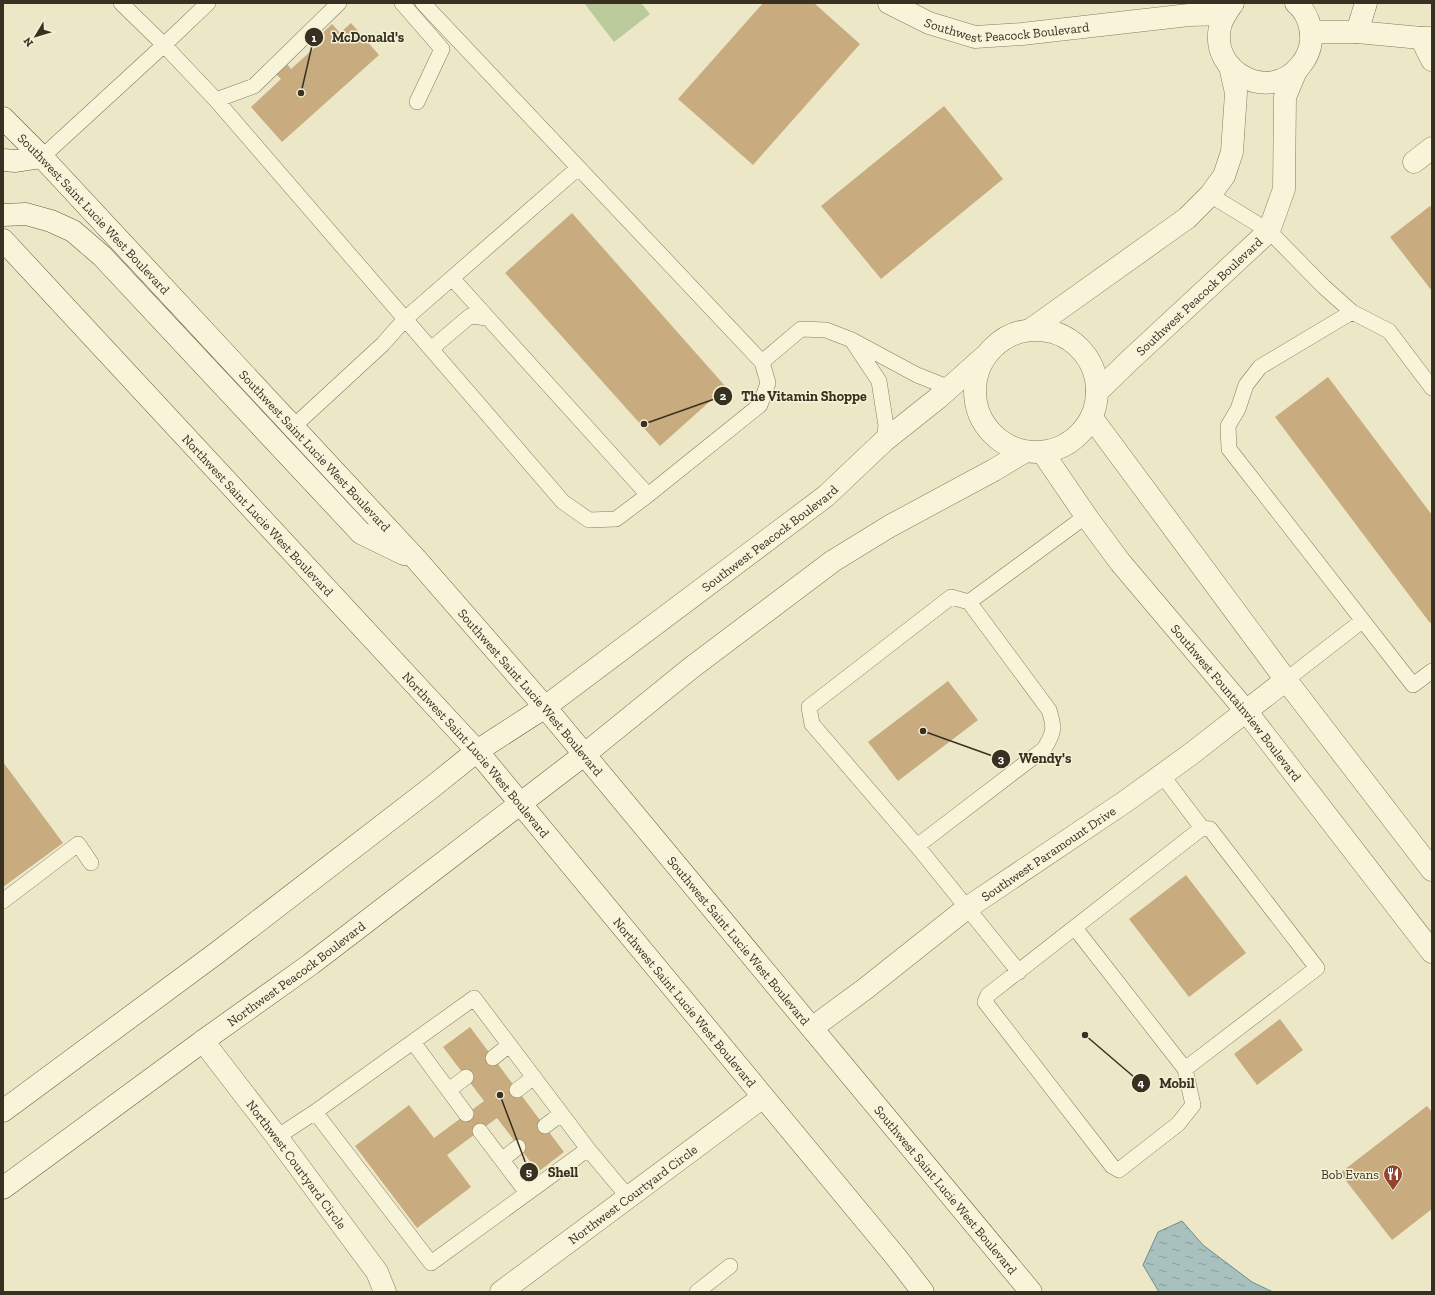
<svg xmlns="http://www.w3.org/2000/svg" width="1435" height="1295" font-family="'Zilla Slab',serif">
<defs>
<pattern id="water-ripples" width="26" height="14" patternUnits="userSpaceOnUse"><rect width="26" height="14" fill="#a8c0be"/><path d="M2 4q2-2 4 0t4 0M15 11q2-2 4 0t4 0" fill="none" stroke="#8a9c9a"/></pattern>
</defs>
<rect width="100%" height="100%" fill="#ece8c7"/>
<path fill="#bbca9b" d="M 584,3 L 641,3 L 650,14 L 614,42 Z"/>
<path fill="url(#water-ripples)" stroke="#6f8e8d" d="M 1182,1221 L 1203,1245 L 1252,1282 L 1273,1292 L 1159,1292 L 1143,1265 L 1158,1232 Z"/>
<path fill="#c8ac7f" d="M 763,3 L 814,3 L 860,44 L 753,165 L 678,99 Z
M 351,23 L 379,55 L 282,142 L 251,107 L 281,79 L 276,74 L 287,64 L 291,69 L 322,41 L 318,37 L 332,24 L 340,33 Z
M 944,106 L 1003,179 L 881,279 L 821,206 Z
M 1430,206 L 1432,208 L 1432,291 L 1390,237 Z
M 572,213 L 726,387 L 660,446 L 505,273 Z
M 1328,377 L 1432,515 L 1432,622 L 1430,623 L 1275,417 Z
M 948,681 L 978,720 L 898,781 L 868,742 Z
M 3,762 L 63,843 L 3,887 Z
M 1186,875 L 1246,953 L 1189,997 L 1129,919 Z
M 1280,1019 L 1303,1050 L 1257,1085 L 1234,1054 Z
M 470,1027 L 564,1152 L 538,1172 L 497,1118 L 447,1155 L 471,1187 L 417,1228 L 355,1146 L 409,1105 L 434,1138 L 484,1101 L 443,1047 Z
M 1427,1106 L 1432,1112 L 1432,1209 L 1392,1240 L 1340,1173 Z"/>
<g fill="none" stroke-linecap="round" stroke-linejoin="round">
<g stroke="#877b5d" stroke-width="16">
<path id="lane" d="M 121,3 L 164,45 L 216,100 L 563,502 L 589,520 L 616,519 L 648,495 L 760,405 L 768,383 L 762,362 L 423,3
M 402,3 L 442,49 L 417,102
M 216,100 L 254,86 L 339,3
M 42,157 L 164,45 L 208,3
M 1210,195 L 1269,231 L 1324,287 L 1352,312 L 1389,331 L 1432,388
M 452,278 L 488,318
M 1352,312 L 1260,367 L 1246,385 L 1238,409 L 1228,426 L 1229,449 L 1413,685 L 1432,671
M 853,342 L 879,381 L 886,426 L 884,441
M 431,349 L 470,316 L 488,318 L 648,495
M 762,362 L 801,329 L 826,330 L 852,340 L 917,375 L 950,388
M 293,427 L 383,344 L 405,319 L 578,168
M 1286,680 L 1362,621
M 1162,775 L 1202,828
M 1202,828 L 1210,829 L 1317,968 L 1185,1069 L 1193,1105 L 1178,1124 L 1119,1170 L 1112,1166 L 985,1002 L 988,995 Z
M 917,846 L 1044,749 C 1054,733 1055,728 1049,710 L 969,602
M 3,901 L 78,844 L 91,863
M 1075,928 L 1185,1069
M 1019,972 L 917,846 L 812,724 L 809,707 L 951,597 L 969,602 L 1086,516
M 413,1042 L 466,1114
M 493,1058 L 509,1045
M 449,1090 L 466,1077
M 517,1090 L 534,1077
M 545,1126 L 561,1114
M 480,1131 L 527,1193
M 277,1137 L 315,1112 L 474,998 L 588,1149 L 431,1263 L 315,1112
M 588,1149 L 628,1197
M 502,1160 L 518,1147
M 697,1292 L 730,1266"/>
</g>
<g stroke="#877b5d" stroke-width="23">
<g id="street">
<path id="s1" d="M 889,3 L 929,23 L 975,37 L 1022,34 L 1189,15 L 1225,14"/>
<path d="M 1233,3 C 1228,10 1222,18 1220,27 C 1210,73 1270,103 1300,66 C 1306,59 1310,51 1311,41 C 1312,27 1307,12 1296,3"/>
<path d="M 1311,32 L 1357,32 L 1421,38 L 1432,38"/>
<path d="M 1357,32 L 1366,3"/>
<path d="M 1421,38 L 1432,60"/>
<path d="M 1414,162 L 1432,148"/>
<circle cx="1036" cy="391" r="61"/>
<path d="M 1030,330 L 1187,218 L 1210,195 L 1224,176 L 1232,152 L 1236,93 L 1230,66"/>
<path id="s2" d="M 1097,392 L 1129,361 L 1269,231 L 1284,189 L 1285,97 L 1296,71"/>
<path d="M 1092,418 L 1286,680 L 1432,870"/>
<path id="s3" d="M 1043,453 L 1086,516 L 1120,562 L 1246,711 L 1432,952"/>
<path id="s4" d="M 545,707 L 826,496 L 884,441 L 938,398 L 984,357"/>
<path d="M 585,754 L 691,668 L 833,561 L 890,526 L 994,470 L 1024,452"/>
<path id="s5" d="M 812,1028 L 865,989 L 967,908 L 1126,801 L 1191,754 L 1286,680"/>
<path id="s6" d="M 203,1041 L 277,1137 L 377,1272 L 385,1292"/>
<path id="s7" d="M 501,1292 L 763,1097"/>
</g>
</g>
<g stroke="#695c40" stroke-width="23">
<g id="secondary">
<path id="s8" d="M 3,118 L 42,157 L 416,559 L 545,707 L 1031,1292"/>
<path d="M 3,160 L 16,161 L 42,157"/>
<path d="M 3,215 L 26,214 L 51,221 L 73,231 L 102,256 L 361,533 L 404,554"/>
<path id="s9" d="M 3,240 L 477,751 L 896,1257 L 923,1292"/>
<path d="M 3,1111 L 218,952 L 431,788 L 477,751 L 545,707"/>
<path id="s10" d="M 3,1188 L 203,1041 L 311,964 L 585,754"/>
</g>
</g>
<use href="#lane" stroke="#f7f4da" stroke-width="15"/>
<use href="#street" stroke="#f7f4da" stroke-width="22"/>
<use href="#secondary" stroke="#f7f4da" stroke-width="22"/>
</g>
<defs>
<g id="restaurant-pin" transform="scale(1)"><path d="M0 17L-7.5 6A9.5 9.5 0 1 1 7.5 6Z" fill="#934330" stroke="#f4f1d6"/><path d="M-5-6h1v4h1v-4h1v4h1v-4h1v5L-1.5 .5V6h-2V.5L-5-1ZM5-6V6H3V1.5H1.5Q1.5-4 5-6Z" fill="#fff"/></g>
</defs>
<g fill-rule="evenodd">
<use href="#restaurant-pin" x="1393" y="1174"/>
</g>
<g text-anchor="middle" stroke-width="3" stroke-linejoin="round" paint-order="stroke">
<g font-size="13" fill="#383020" stroke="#f4f1d6">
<text dy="5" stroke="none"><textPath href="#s1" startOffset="124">Southwest Peacock Boulevard</textPath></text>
<text dy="5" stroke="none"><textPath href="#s8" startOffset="132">Southwest Saint Lucie West Boulevard</textPath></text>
<text dy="5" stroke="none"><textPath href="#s2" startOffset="140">Southwest Peacock Boulevard</textPath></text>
<text dy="5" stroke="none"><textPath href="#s8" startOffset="456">Southwest Saint Lucie West Boulevard</textPath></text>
<text dy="5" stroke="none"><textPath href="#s9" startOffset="375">Northwest Saint Lucie West Boulevard</textPath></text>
<text dy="5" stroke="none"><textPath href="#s4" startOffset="281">Southwest Peacock Boulevard</textPath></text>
<text dy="5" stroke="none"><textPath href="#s8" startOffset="780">Southwest Saint Lucie West Boulevard</textPath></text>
<text dy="5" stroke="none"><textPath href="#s3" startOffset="316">Southwest Fountainview Boulevard</textPath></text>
<text dy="5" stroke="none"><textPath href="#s9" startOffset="699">Northwest Saint Lucie West Boulevard</textPath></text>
<text dy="5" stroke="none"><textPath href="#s5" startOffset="294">Southwest Paramount Drive</textPath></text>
<text dy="5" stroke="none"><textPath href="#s8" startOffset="1104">Southwest Saint Lucie West Boulevard</textPath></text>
<text dy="5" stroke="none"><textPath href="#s10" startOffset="363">Northwest Peacock Boulevard</textPath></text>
<text dy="5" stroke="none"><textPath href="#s9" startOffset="1023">Northwest Saint Lucie West Boulevard</textPath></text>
<text dy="5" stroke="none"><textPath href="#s6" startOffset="155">Northwest Courtyard Circle</textPath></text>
<text dy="5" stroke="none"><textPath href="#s8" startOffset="1428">Southwest Saint Lucie West Boulevard</textPath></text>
<text dy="5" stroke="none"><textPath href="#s7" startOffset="164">Northwest Courtyard Circle</textPath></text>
</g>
<g font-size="13" fill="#383020" stroke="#f4f1d6" text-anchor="end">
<text x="1379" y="1179">Bob Evans</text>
</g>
</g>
<path fill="none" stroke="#383020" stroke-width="1.5" d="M301 93L314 37M644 424L723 396M923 731L1001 759M1085 1035L1141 1083M500 1095L529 1172"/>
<g fill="#383020" stroke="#f4f1d6" stroke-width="1.5">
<circle cx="301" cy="93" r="4"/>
<circle cx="644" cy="424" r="4"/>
<circle cx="923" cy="731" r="4"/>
<circle cx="1085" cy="1035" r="4"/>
<circle cx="500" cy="1095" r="4"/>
<circle cx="314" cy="37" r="10"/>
<circle cx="723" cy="396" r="10"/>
<circle cx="1001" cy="759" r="10"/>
<circle cx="1141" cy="1083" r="10"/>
<circle cx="529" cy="1172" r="10"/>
</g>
<g font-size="12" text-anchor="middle" font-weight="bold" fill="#fff">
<text x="314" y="42">1</text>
<text x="723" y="400">2</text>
<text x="1001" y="763">3</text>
<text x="1141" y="1087">4</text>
<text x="529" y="1176">5</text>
</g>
<g font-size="14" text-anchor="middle" font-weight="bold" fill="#383020" stroke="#f4f1d6" stroke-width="3" stroke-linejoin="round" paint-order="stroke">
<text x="368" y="42">McDonald's</text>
<text x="804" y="401">The Vitamin Shoppe</text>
<text x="1045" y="763">Wendy's</text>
<text x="1177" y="1088">Mobil</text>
<text x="563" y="1177">Shell</text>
</g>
<rect width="1435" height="1295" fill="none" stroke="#383020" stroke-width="8"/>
<g transform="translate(36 36) rotate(232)" stroke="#f4f1d6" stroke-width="3" paint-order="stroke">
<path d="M0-3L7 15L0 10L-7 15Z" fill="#383020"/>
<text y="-6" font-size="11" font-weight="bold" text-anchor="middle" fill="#383020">N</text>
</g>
</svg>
